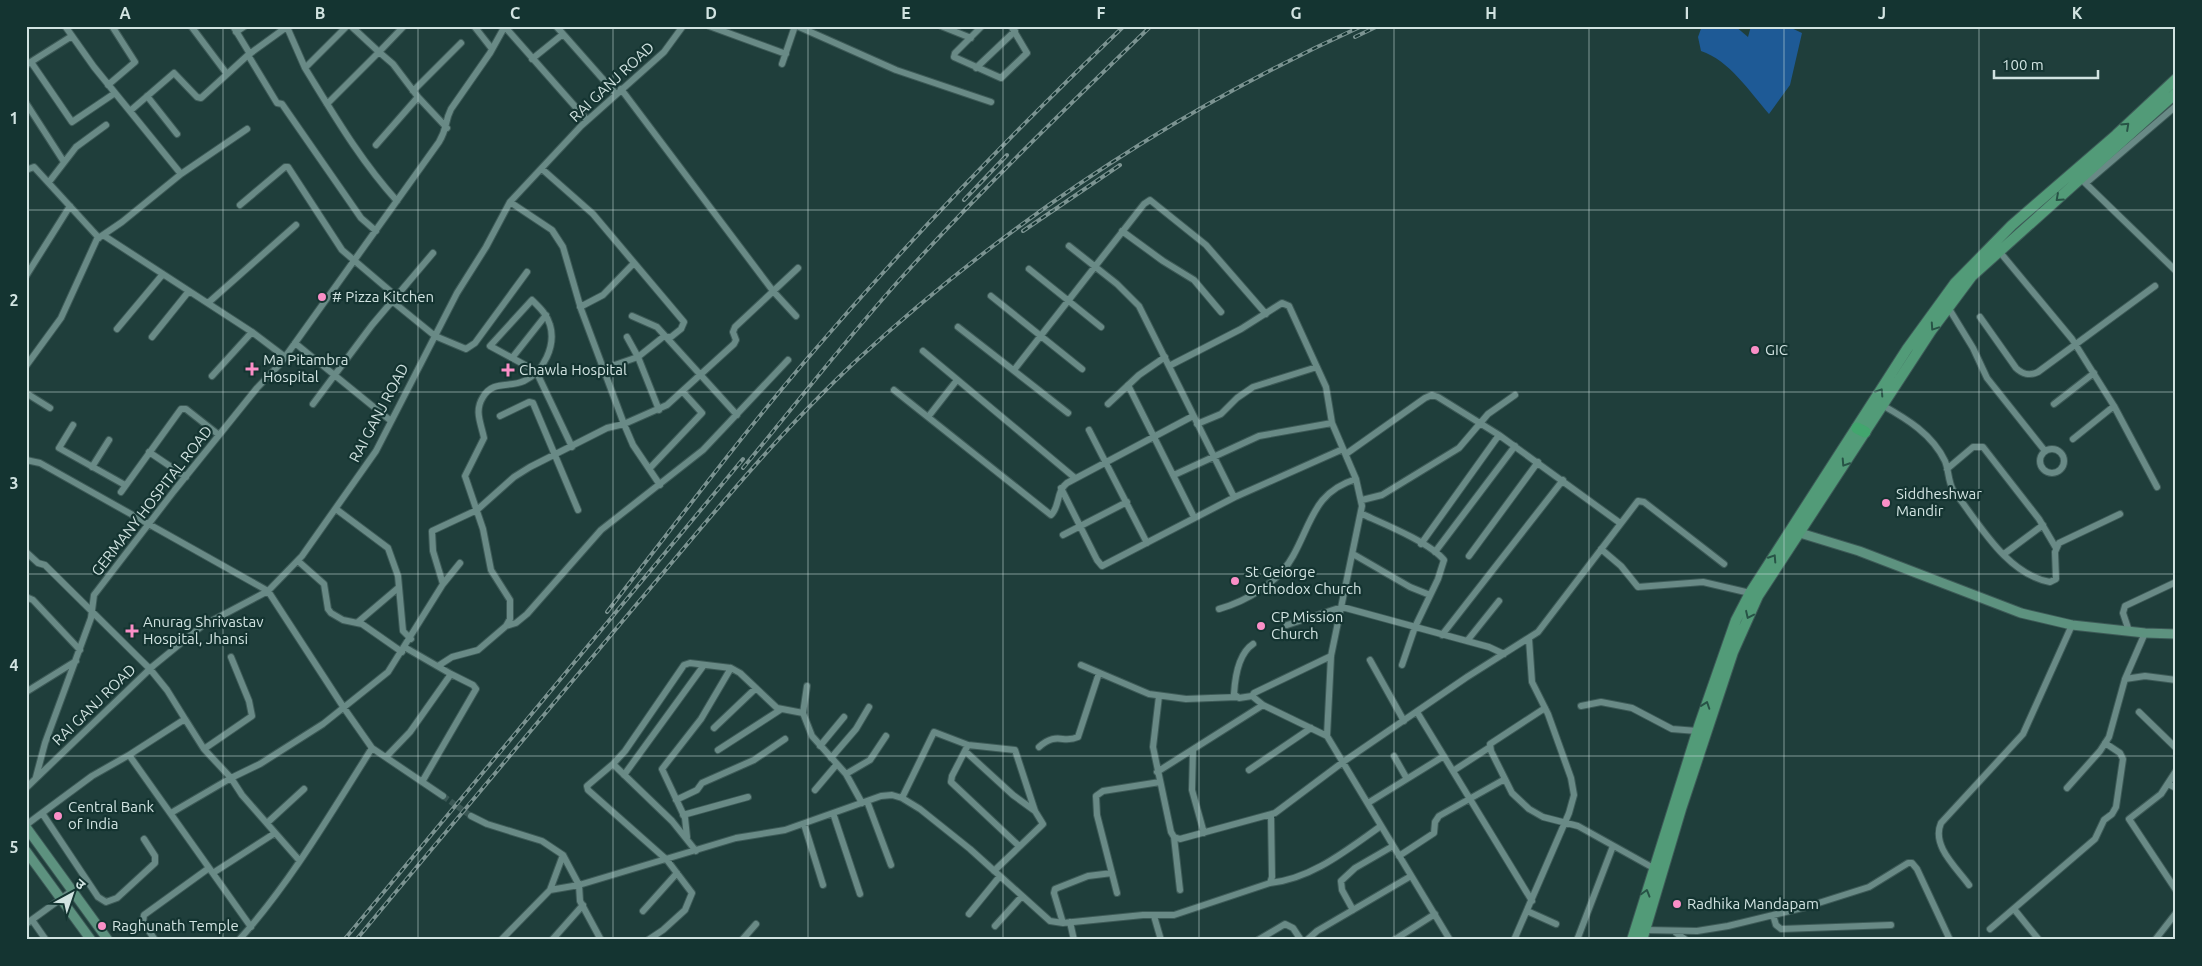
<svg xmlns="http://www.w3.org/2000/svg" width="2202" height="966" font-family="Ubuntu,'Noto Sans Devanagari',sans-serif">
<rect width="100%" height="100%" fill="#1f3e3b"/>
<path fill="#1e5a96" d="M 1702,26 L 1735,26 L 1748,37 L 1751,26 L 1787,26 L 1802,33 L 1790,85 L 1769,114 C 1750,92 1729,60 1701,51 L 1698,37 Z"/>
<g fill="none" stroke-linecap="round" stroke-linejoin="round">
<path stroke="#3a5754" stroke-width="6" stroke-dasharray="6 3" stroke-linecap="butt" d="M 443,796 L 471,816"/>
<g stroke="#3d5a57" stroke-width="8">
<path id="street" d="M 65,26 L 94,67 L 181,174
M 191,26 L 227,74
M 233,26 L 250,54
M 347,26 L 305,68 C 334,115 360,160 397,201
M 404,26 L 379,52 L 393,64 L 418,97 L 447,128
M 474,26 L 492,49
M 556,26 L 616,94
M 709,26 L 786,54
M 797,26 L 896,70 L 991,102
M 941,26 L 971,38
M 982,26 L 955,53 L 954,57 L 1001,78 L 1027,53 L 1011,26
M 287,27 L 305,68
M 505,27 L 587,120
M 236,32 L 245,26
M 248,55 L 277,103 L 282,104 L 361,218 L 376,231
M 532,59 L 563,34
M 31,62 L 72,122 L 115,93
M 782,64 L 795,26
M 26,65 L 72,36
M 976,68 L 1015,31
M 108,85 L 135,62 L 112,26
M 621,89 L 773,291 L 796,316
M 413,91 L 461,43
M 147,96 L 177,134
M 26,103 L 64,162
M 327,104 L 379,52 L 351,26
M 130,111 L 174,73 L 197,97 L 201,98 L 248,55 L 288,26
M 376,145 L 418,97
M 542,169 L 593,214 L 684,322 L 681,329 L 671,337 L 663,337 L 638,357 L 603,369
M 26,170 L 34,167 L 99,238
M 2078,176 L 2176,271
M 49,182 L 76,147 L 106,125
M 2086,183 L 2176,106
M 510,202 L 552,230 L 563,247 L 581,309 L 624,424 L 633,445 L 660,485
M 240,205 L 285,167 L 288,167 L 342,250 L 396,296
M 1122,231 L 1163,261 L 1194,280 L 1221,312
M 103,235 L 252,332 L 285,357
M 1069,246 L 1117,284 L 1139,306 L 1234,497
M 1999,251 L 2072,339 L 2114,406 L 2157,487
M 1029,269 L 1101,327
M 26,276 L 70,206
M 991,296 L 1082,369
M 392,301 L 435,336 L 466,349 L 475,343 L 527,272
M 208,303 L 296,225
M 580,307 L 603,295 L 634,263
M 1948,307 L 1973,348 L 1987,378 L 2045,451
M 632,316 L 657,327 L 737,415
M 1980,317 L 2016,368 C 2022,374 2030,376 2038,372 L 2155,286
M 958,327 L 1068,413
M 117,329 L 163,274
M 152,337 L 189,291
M 627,337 L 638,357 L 659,410
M 295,343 L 391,421
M 923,351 L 1075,478
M 512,358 L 546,315
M 26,366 L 61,318 L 97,239 L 122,222 L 181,174 L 247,129
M 1169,366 L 1241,329 L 1282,303 L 1289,306 L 1326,387 L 1332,423 L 1356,479 L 1362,506 L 1331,656 L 1327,736 L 1450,940
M 1014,370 L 1144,204 L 1150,200 L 1206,245 L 1266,314
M 212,376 L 252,332
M 1128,385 L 1194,517
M 894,390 L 1051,515 C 1060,507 1056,491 1067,483 L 1193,416
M 26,393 L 50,408
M 313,404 L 372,325 L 433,253
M 1108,404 L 1139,375 L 1165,357
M 2054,404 L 2094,373
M 1882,405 C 1907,419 1932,434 1945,461 C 1949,471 1948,481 1953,490 C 1979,523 2006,574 2050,582 L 2056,579 L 2055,552 L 2059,543 L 2120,514
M 500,416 L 529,402 L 533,403 L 578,510
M 928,417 L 957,380
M 1197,424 L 1221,414 L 1237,398 L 1253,387 L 1317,367
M 73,425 L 59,448 L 125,485
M 1089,430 L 1147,543
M 2073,439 L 2114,406
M2040 461a12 12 0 1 1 24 0a12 12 0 1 1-24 0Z
M 149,452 L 186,477
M 1346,454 L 1425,398 L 1432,395 L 1438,397 L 1499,435 L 1620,523
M 26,460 L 40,463 L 268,591 L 344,708 L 372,748 L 443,796
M 92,467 L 109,440
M 650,468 L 702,413 L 683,392
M 1947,469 L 1973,447 L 1983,447 L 2039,519 L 2056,548
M 1174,475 L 1259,436 L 1332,423
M 1061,488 L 1097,560 L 1102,566 L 1235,497 L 1343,449
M 121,492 L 181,409 L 186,409 L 219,435
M 1362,500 L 1382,495 L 1459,448 L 1488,414 L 1515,395
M 336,509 L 388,548 L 398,576 L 403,631 L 411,639
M 1362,514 C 1384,524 1429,542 1444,560 L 1438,579 L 1415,627 L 1402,665
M 1063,535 L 1127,502
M 1421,544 L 1499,435
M 1601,549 L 1621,566 L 1638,587 L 1703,582 L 1750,593
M 26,552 L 38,563 L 45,565 L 150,669 L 167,690 L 185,719
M 1435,552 L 1515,446
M 1353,554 L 1410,587 L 1430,595
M 2004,554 L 2043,525
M 1469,556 L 1538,462
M 298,561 L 324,584 L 328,609 L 331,613 L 343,620 L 362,624 L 402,652
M 443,584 L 460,563
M 26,597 L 33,600 L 80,650
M 1219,609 C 1247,601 1279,582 1293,556 C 1312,522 1314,492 1356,479
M 358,622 L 398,588
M 1287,625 L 1342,607 L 1489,647 L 1504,654
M 506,626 L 516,623 L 527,614 L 601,530 L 703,450 L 788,360
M 2129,631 L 2123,613 L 2125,606 L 2176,582
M 2145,633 L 2125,679 L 2145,676 L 2176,680
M 1442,635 L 1563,480
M 1467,641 L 1499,601
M 1370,660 L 1404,721
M 1081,665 L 1149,694 L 1186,699 L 1237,697
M 438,666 L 452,657 L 478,650 L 506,626 L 510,619 L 510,600 L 491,570 L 483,529 L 465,476 L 484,438 C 481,423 474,411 483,397 C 493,380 509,388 524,381 C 544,372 556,345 550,325 C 547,314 539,307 532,300 L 490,346 L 536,371 L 572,447
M 26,692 L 76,661
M 1159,696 L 1153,747 L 1171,832 L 1174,837 L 1180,839 L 1275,813 L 1343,762 L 1467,677 L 1538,632 L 1638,501 L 1644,502 L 1724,564
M 1252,696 L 1239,698 L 1234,694 C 1235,677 1238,654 1253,644
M 1581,706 L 1601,702 L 1632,708 L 1672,729 L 1697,731
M 1545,708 L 1490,744 L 1491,751 L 1512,793 L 1529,809 L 1543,817 L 1578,826 L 1657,870
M 1417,712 L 1532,901
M 2139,712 L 2176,748
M 803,713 L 807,686
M 714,728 L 756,688
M 1327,736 L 1263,705 L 1252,696 L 1254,693 L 1331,656
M 968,745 L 952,776 L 951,782 L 1019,846
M 820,746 L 844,717
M 1039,747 C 1057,731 1063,744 1078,737 L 1099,673
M 204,749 L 252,716 L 249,701 L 231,657
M 718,750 L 780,710
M 965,751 L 1013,795 L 1035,811
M 1193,751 L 1192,790 L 1204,833
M 129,755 L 92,776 L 42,813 L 98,897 L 106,902 L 117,898 L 155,863 L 155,856 L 144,839
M 1394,756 L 1407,779
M 386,757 L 410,732 L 451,674 L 406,648
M 831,758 L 856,729 L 869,707
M 613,764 L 672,821 L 696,851
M 1249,770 L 1311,728
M 1453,771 L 1490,747
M 2176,771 L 2161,794 L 2129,819 L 2176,890
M 1157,772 L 1263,705
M 846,774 L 870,760 L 886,736
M 624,775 L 704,665
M 36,777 L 45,743 L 91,618 L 94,595 L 174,491 L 257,388 L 280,364 L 439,142 C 448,127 444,123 451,109 L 490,53 L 505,26
M 422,782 L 476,689 L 473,685 L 451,674
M 2168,784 L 2176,788
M 26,788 L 153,666 L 202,626 L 268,591 L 302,556 L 376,451 L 457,293 L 486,247 L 510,202 L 581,126 L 664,52 L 683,26
M 2067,788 L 2100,751 L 2109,737 L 2125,679
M 815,790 L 837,764
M 902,798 L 934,732 L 968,745 L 1015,750 L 1035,811 L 1043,824 L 994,871
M 676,800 L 697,790 L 702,783 L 754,760 L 785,739
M 867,801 L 891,865
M 1368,803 L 1444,756
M 171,813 L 231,778 L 204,749 L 185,719 L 129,755 L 251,927
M 833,813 L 860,894
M 683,815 L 748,797
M 471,816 L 487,824 L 542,841 L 563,855 L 579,885 L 580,901 L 601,940
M 267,823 L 304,789
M 804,824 L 823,885
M 26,825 L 42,813
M 687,837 L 685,818 L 662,769 L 701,719 L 731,668
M 1174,837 L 1180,890
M 1399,856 L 1434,833 L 1435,822 L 1439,816 L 1505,779
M 299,860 L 242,795 L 231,778 L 260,764 L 323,724 L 388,672 L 443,584 L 433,551 L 432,531 L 477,510 L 514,477 L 530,467 L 607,428 L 624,424 L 667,405 L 734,344 L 736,340 L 733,332 L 735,327 L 798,268
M 213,873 L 275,833
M 1270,883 C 1312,879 1348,849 1381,826
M 1969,885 C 1957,868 1931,846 1941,823 L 2023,734 L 2072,625
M 550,890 L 563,855
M 1117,893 L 1097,815 L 1096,796 L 1103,791 L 1160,782
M 2014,909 L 2039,940
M 1353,910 L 1342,890 L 1341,881 L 1355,868 L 1393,846
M 643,911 L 677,873
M 1527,911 L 1556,924
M 969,914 L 1000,876
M 1773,915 L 1776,925 L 1781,929 L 1891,925
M 1154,916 L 1161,940
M 32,920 L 46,940
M 1070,922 L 1074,940
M 1063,923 L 1054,893 L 1055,889 L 1088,876 L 1112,873
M 26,924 L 73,890
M 995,926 L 1022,896
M 1990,929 L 2095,839 L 2104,820 L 2112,814 L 2116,807 L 2123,759 L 2120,753 L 2105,743
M 1645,930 L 1697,931 L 1728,926 L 1806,907 L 1869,887 L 1908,863 L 1912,863 L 1917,869 L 1950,940
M 1675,932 L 1686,940
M 155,940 L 143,922 L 144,915 L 209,868
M 239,940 C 291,882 331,813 372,748
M 501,940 L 550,890 L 579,885 L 736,838 L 785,830 L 881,796 L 892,795 L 902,798 L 920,809 L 970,849 L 1050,921 L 1063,923 L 1143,915 L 1174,915 L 1270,883 L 1272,877 L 1271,815
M 552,940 L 583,905
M 648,940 L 663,930 L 685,910 L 692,893 L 667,860 L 588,790 L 587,786 L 613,764 L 625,751 L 684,665 L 690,663 L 731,668 L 740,673 L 777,708 L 803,713 L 812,736 L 846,774 L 862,803
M 742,940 L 756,924
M 1258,940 L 1285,924 L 1293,928 L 1301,940
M 1307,940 L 1317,931 L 1411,876
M 1394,940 L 1435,914
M 1514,940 L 1569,813 L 1574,795 L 1571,778 L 1548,714 L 1532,682 L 1529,639
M 1577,940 L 1613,846
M 2155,940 L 2176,913"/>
</g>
<g stroke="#3d5a57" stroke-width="11">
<path id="secondary" d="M 1800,533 L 1859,551 L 2021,613 L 2072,625 L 2145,633 L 2176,634
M 26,827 L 108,940
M 26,851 L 91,940"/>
</g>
<g stroke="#3d5a57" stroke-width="12">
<path id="primary" d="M 1632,940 L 1699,726 L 1736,620 L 1750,593 L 1907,349 L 1955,283 L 2012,225 L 2116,135 L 2176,79
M 1642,940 L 1681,809 L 1733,652 L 1758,596 L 1931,331 L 1972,276 L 2176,93"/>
</g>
<g stroke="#3d5a57" stroke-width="13">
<path id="highway" d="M 1857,428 L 1865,432"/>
</g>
<use href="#street" stroke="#698a86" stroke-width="6"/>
<use href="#secondary" stroke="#5d927f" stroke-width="9"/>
<use href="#primary" stroke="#529b78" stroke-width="10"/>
<use href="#highway" stroke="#42a66e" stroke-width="11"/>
<g stroke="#7b9391" stroke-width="4">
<path id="rail" d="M 1355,37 L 1378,26
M 964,200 L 1007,155
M 1023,231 L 1120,165
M 743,468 C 796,404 847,338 903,276 C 982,189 1066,108 1151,26
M 607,612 C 673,527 737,441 807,359 C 907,242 1013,132 1124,26
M 344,940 L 743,459
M 356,940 C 447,830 539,721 631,611 C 704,525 774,437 857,360 C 1007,222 1176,110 1362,26"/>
</g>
<use href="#rail" stroke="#143431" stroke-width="2" stroke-dasharray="5.5" stroke-linecap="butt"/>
</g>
<defs><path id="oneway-chevron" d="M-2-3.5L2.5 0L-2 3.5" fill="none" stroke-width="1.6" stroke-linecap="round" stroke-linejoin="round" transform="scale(1.25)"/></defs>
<g stroke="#275346">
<use href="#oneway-chevron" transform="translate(2126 126) rotate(-43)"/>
<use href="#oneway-chevron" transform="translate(2059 198) rotate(138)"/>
<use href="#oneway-chevron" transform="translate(1934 327) rotate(124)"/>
<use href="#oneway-chevron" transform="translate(1880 392) rotate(-57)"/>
<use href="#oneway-chevron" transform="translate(1845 463) rotate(123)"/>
<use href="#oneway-chevron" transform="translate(1773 558) rotate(-57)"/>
<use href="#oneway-chevron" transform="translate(1749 615) rotate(115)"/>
<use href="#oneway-chevron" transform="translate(1706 705) rotate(-71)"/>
<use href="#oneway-chevron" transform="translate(1646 893) rotate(-74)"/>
</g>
<path fill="none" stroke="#d1e3e1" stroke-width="1" stroke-opacity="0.55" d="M 223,26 L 223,940M 418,26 L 418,940M 613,26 L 613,940M 808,26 L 808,940M 1003,26 L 1003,940M 1199,26 L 1199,940M 1394,26 L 1394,940M 1589,26 L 1589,940M 1784,26 L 1784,940M 1979,26 L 1979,940M 26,210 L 2176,210M 26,392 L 2176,392M 26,574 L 2176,574M 26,756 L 2176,756"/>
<g fill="#fa8fc7" stroke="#143431" stroke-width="2">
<circle cx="322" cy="297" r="5"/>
<circle cx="1755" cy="350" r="5"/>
<path d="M249.5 361.5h5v5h5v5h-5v5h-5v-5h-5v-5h5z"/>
<path d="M505.5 362.5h5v5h5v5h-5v5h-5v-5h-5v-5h5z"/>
<circle cx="1886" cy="503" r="5"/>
<circle cx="1235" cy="581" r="5"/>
<circle cx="1261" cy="626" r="5"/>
<path d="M129.5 623.5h5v5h5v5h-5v5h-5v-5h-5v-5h5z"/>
<circle cx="58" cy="816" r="5"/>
<circle cx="1677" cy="904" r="5"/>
<circle cx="102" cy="926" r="5"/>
</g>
<g text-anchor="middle" stroke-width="4.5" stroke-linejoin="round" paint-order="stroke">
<g font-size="15" fill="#d1e3e1" stroke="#143431">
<text transform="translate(612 82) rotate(-43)" y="5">RAI GANJ ROAD</text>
<text transform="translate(379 413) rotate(-62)" y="5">RAI GANJ ROAD</text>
<text transform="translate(152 501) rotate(-52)" y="5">GERMANY HOSPITAL ROAD</text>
<text transform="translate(94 705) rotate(-44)" y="5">RAI GANJ ROAD</text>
</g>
<g font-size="15" fill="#d1e3e1" stroke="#143431" text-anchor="start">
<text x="332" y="302"># Pizza Kitchen</text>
<text x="1765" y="355">GIC</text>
<text x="263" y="365">Ma Pitambra<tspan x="263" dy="17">Hospital</tspan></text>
<text x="519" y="375">Chawla Hospital</text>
<text x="1896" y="499">Siddheshwar<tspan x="1896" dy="17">Mandir</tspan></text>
<text x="1245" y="577">St Geiorge<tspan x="1245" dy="17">Orthodox Church</tspan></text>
<text x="1271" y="622">CP Mission<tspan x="1271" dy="17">Church</tspan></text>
<text x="143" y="627">Anurag Shrivastav<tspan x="143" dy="17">Hospital, Jhansi</tspan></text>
<text x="68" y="812">Central Bank<tspan x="68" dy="17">of India</tspan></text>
<text x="1687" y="909">Radhika Mandapam</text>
<text x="112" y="931">Raghunath Temple</text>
</g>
</g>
<rect width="2202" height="966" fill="none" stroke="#143431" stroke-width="55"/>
<g transform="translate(72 894) rotate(40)" stroke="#143431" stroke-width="4" paint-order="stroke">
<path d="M0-4L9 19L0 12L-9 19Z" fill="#d1e3e1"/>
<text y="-8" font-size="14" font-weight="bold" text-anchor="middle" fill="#d1e3e1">उ</text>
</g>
<path d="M1994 70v8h104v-8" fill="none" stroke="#d1e3e1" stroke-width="2.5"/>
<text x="2002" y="70" font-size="15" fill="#d1e3e1" stroke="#143431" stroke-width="4" paint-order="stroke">100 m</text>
<rect x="28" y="28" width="2146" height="910" fill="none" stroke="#d1e3e1" stroke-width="2"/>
<g font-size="16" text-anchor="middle" font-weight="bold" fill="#d1e3e1">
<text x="125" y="19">A</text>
<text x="320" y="19">B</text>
<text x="515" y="19">C</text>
<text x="711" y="19">D</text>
<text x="906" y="19">E</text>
<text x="1101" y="19">F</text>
<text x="1296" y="19">G</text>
<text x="1491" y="19">H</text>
<text x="1687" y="19">I</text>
<text x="1882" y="19">J</text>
<text x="2077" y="19">K</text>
<text x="14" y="124">1</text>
<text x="14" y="306">2</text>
<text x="14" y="489">3</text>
<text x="14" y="671">4</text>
<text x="14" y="853">5</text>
</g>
</svg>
